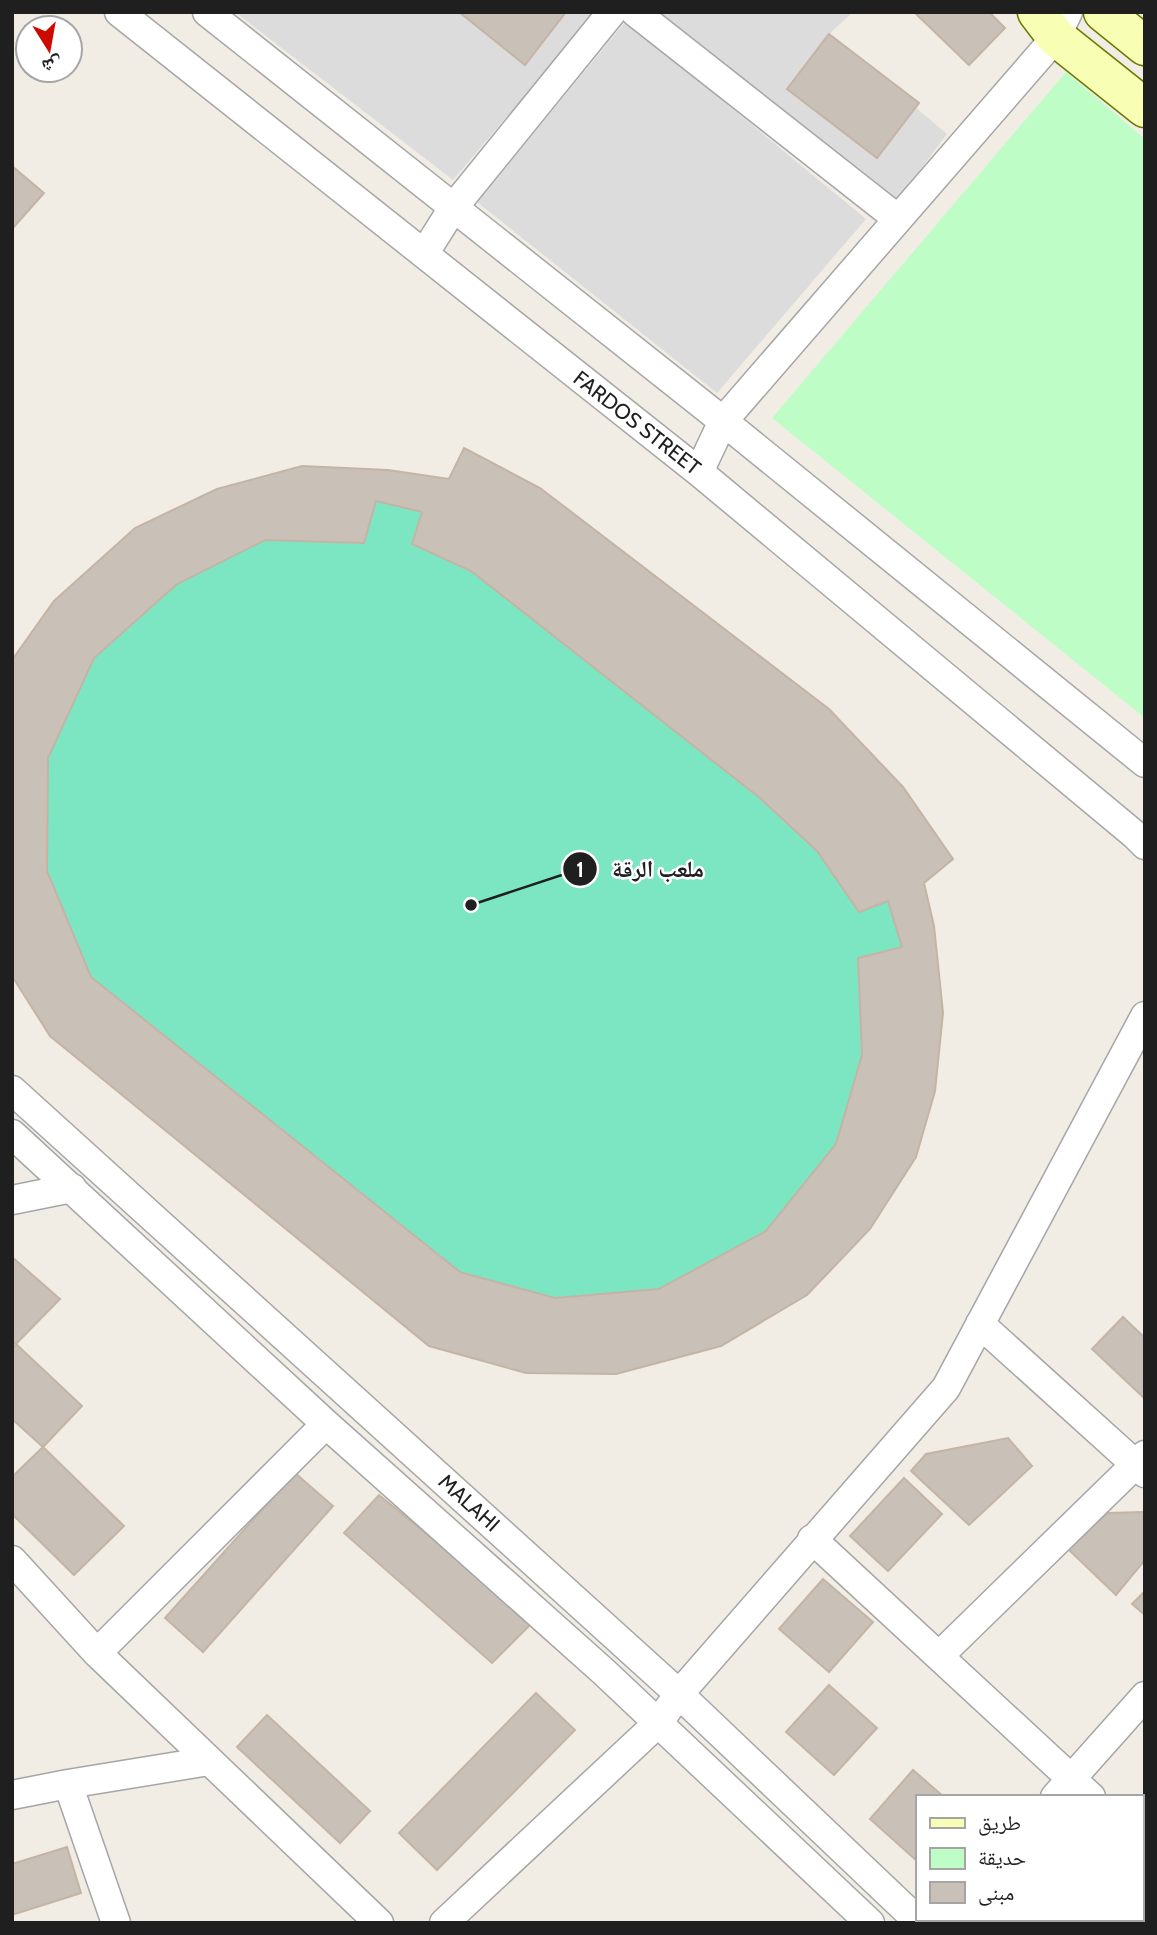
<svg xmlns="http://www.w3.org/2000/svg" width="1157" height="1935" font-family="Cabin,'Noto Naskh Arabic',sans-serif">
<rect width="100%" height="100%" fill="#f1ede4"/>
<path fill="#dddcdc" d="M 235,12 L 596,12 L 453,180 Z
M 659,12 L 853,12 L 829,34 L 947,134 L 898,199 Z
M 626,21 L 866,219 L 717,393 L 477,202 Z"/>
<path fill="#befec6" d="M 1066,72 L 1145,139 L 1145,718 L 772,418 Z"/>
<path fill="#7ce6c2" d="M 464,448 L 540,488 L 903,787 L 953,859 L 924,883 L 934,926 L 943,1013 L 935,1091 L 916,1157 L 870,1229 L 807,1295 L 722,1346 L 616,1374 L 526,1373 L 429,1346 L 50,1036 L 12,660 L 54,601 L 135,528 L 217,489 L 302,466 L 388,470 L 448,479 Z"/>
<path fill="#c9c0b7" stroke="#c4b4a5" stroke-width="2" fill-rule="evenodd" d="M 459,12 L 566,12 L 525,65 Z
M 914,12 L 989,12 L 1005,28 L 969,65 Z
M 829,34 L 919,103 L 877,158 L 787,89 Z
M 12,166 L 44,193 L 12,229 Z
M 464,448 L 540,488 L 829,709 L 903,787 L 953,859 L 924,883 L 934,926 L 943,1013 L 935,1091 L 916,1157 L 870,1229 L 807,1295 L 721,1346 L 616,1374 L 526,1373 L 429,1346 L 50,1036 L 12,976 L 12,660 L 54,601 L 135,528 L 217,489 L 302,466 L 388,470 L 449,479 ZM 376,501 L 422,512 L 412,544 L 471,571 L 760,798 L 817,851 L 859,912 L 888,901 L 902,947 L 858,958 L 862,1055 L 836,1144 L 766,1231 L 659,1289 L 555,1298 L 460,1272 L 91,977 L 47,871 L 48,758 L 94,658 L 177,584 L 265,540 L 364,543 Z
M 12,1257 L 60,1299 L 16,1344 L 12,1341 Z
M 1123,1317 L 1145,1338 L 1145,1399 L 1092,1349 Z
M 16,1344 L 82,1406 L 43,1447 L 12,1419 L 12,1349 Z
M 1008,1438 L 1032,1466 L 969,1525 L 911,1471 L 926,1454 Z
M 43,1447 L 124,1526 L 74,1575 L 12,1514 L 12,1477 Z
M 295,1473 L 333,1506 L 203,1652 L 165,1618 Z
M 904,1478 L 942,1514 L 888,1571 L 850,1536 Z
M 379,1495 L 534,1621 L 492,1663 L 344,1533 Z
M 1143,1512 L 1145,1514 L 1145,1560 L 1116,1595 L 1068,1549 L 1107,1513 Z
M 823,1579 L 873,1622 L 829,1672 L 779,1629 Z
M 1145,1591 L 1145,1615 L 1132,1604 Z
M 829,1685 L 877,1728 L 834,1775 L 786,1732 Z
M 536,1693 L 575,1730 L 437,1870 L 399,1833 Z
M 267,1715 L 370,1811 L 340,1843 L 237,1747 Z
M 913,1770 L 944,1797 L 917,1797 L 917,1861 L 870,1819 Z
M 67,1847 L 81,1893 L 12,1915 L 12,1864 Z
M 980,1919 L 1047,1919 L 1044,1923 L 984,1923 Z"/>
<g fill="none" stroke-linecap="round" stroke-linejoin="round">
<g stroke="#a6a6a6" stroke-width="31">
<path id="street" d="M 119,12 L 699,472 L 1135,835 L 1145,845
M 207,12 L 723,421 L 1145,763
M 635,12 L 898,219
M 424,254 L 453,208 L 612,12
M 699,472 L 723,421 L 1056,37 L 1068,12
M 12,1090 L 679,1694 L 920,1923
M 12,1134 L 326,1424 L 604,1672 L 870,1923
M 12,1200 L 72,1188
M 980,1324 L 1145,1473
M 812,1539 L 1091,1797
M 12,1560 L 97,1653 L 379,1923
M 97,1653 L 326,1424
M 939,1656 L 1145,1455
M 68,1784 L 116,1923
M 12,1795 L 68,1784 L 209,1761
M 1055,1797 L 1145,1696
M 1141,1843 L 1145,1846
M 444,1923 L 658,1723 L 679,1694 L 946,1388 L 1145,1016"/>
</g>
<g stroke="#697c00" stroke-width="41">
<path id="secondary" d="M 1037,12 L 1056,37 L 1145,108
M 1103,12 L 1145,46"/>
</g>
<use href="#street" stroke="#fff" stroke-width="28"/>
<use href="#secondary" stroke="#f8ffb4" stroke-width="38"/>
</g>
<g text-anchor="middle" stroke-width="5" stroke-linejoin="round" paint-order="stroke">
<g font-size="21" fill="#1f1f1f" stroke="#fff">
<text transform="translate(637 423) rotate(38)" y="7">FARDOS STREET</text>
<text transform="translate(469 1503) rotate(42)" y="7">MALAHI</text>
</g>
</g>
<path fill="none" stroke="#1f1f1f" stroke-width="2.5" d="M471 905L580 869"/>
<g fill="#1f1f1f" stroke="#fff" stroke-width="2.5">
<circle cx="471" cy="905" r="7"/>
<circle cx="580" cy="869" r="18"/>
</g>
<g font-size="21" text-anchor="middle" font-weight="bold" fill="#fff">
<text x="580" y="877">1</text>
</g>
<g font-size="23" text-anchor="middle" font-weight="bold" fill="#1f1f1f" stroke="#fff" stroke-width="5" stroke-linejoin="round" paint-order="stroke">
<text x="658" y="877">ملعب الرقة</text>
</g>
<rect width="1157" height="1935" fill="none" stroke="#1f1f1f" stroke-width="28"/>
<rect x="916" y="1795" width="228" height="126" fill="#ffffff" stroke="#a5a5a5" stroke-width="2"/>
<rect x="930" y="1818" width="35" height="10" fill="#f8ffb4" stroke="#a5a5a5" stroke-width="2"/>
<text x="978" y="1830" font-size="21" fill="#1f1f1f">طريق</text>
<rect x="930" y="1848" width="35" height="21" fill="#befec6" stroke="#a5a5a5" stroke-width="2"/>
<text x="978" y="1865" font-size="21" fill="#1f1f1f">حديقة</text>
<rect x="930" y="1882" width="35" height="21" fill="#c9c0b7" stroke="#a5a5a5" stroke-width="2"/>
<text x="978" y="1900" font-size="21" fill="#1f1f1f">مبنى</text>
<g transform="translate(49 49) rotate(169)"><circle r="33" fill="#ffffff" stroke="#a5a5a5" stroke-width="2"/>
<path d="M0-5L12 26L0 18L-12 26Z" fill="#ce0900"/>
<text y="-10" font-size="19" font-weight="bold" text-anchor="middle" fill="#1f1f1f">ش</text>
</g>
</svg>
